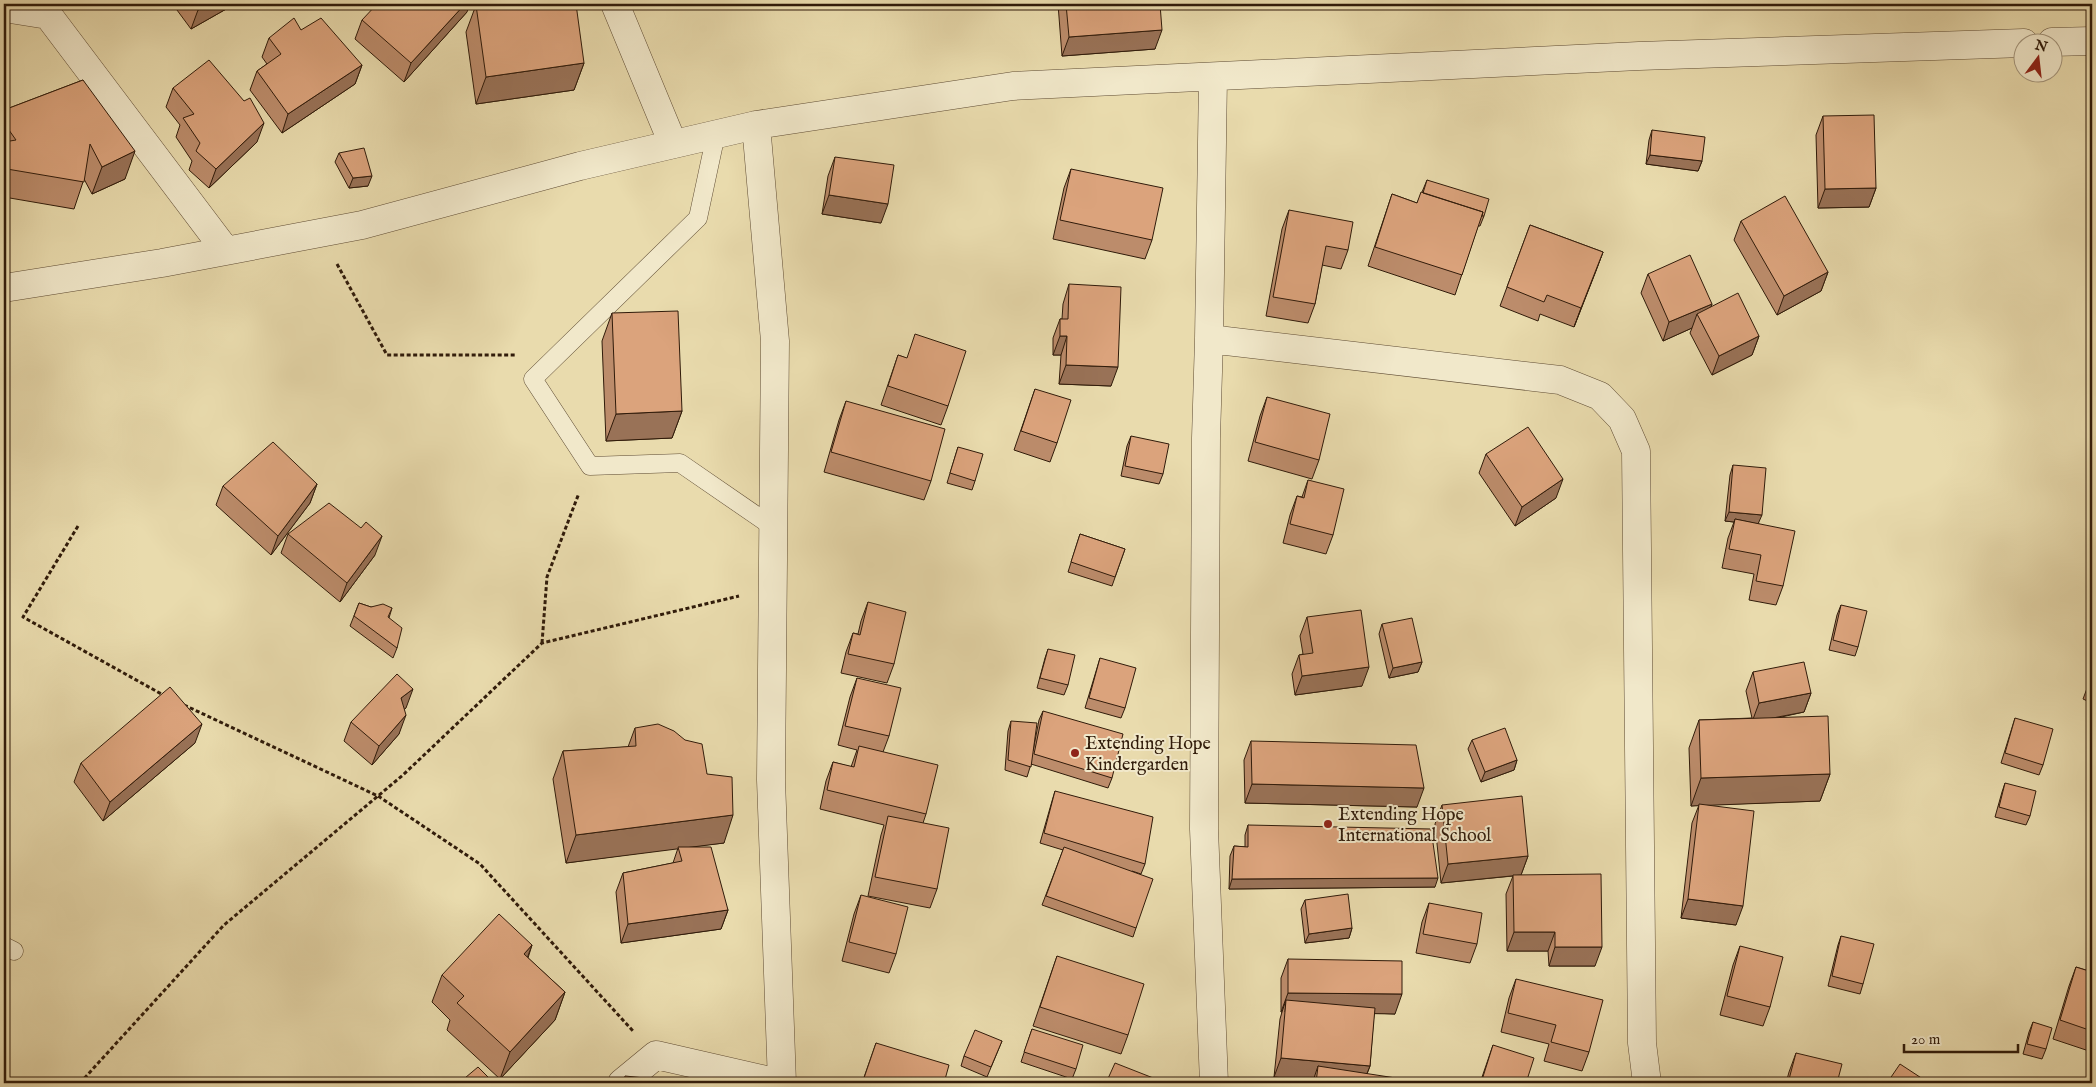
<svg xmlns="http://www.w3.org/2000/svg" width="2096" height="1087" font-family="'IM FELL English',serif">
<rect width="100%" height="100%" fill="#e9dbad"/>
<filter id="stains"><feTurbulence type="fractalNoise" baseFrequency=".004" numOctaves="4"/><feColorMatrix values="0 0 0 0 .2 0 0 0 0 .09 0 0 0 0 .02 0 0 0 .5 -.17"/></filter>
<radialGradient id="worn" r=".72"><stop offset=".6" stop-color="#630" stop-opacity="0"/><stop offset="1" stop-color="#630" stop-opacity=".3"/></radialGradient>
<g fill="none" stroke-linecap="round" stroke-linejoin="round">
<g stroke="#5e4b33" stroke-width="19">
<path id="service" d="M 716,134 L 698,218 L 533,379 L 590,466 L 680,463 L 773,527
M 4,946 L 14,951"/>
</g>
<g stroke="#5e4b33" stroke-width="29">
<path id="minor" d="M 615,4 L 673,144
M 4,8 L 48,15 L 226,251
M 2052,42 L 2092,41
M 1213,77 L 1209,339 L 1206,438 L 1204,829 L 1214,1083
M 756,125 L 775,341 L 771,780 L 782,1083
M 4,288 L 162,263 L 362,225 L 580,166 L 756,125 L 1013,86 L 1639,56 L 2024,43
M 1209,339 L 1560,380 L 1600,396 L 1622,419 L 1636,451 L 1642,1043 L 1647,1083
M 622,1083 L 656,1055 L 779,1083"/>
</g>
<path stroke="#301b0a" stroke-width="3" stroke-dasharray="4 2.5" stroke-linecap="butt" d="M 337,264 L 387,355 L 515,355
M 78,526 L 23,617 L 165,696
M 542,643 L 547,577 L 579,493
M 184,705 L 378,796 L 480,864 L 633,1031
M 80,1083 L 224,925 L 403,775 L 542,643 L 739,596"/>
<use href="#service" stroke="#f1e8ca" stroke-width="18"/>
<use href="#minor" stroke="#f1e8ca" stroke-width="28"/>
</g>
<path fill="#bc8c6b" stroke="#301b0a" d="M 175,4 L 235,4 L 191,29 L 174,6 Z
M 1058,4 L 1160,4 L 1155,49 L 1062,56 Z
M 476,5 L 584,63 L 574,90 L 476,104 L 466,32 Z
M 467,12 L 404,82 L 355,39 L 362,20 Z
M 301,30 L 362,65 L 355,84 L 282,133 L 250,90 L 257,71 L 267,64 L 262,57 L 269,38 Z
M 83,80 L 125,179 L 92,194 L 84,179 L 74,209 L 4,197 L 4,110 Z
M 173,88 L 257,142 L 209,188 L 189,170 L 192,161 L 176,137 L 180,125 L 166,107 Z
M 1823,116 L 1876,188 L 1869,207 L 1818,208 L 1816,135 Z
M 1652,130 L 1702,161 L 1698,171 L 1646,164 L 1649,140 Z
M 339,153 L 368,186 L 349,188 L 335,162 Z
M 835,157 L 881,223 L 822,214 L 828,176 Z
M 1071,169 L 1152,240 L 1145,259 L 1053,239 L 1064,188 Z
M 1427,180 L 1484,216 L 1480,226 L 1478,226 L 1455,295 L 1368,266 L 1392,194 L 1417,203 L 1422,192 Z
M 1289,210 L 1348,250 L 1341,269 L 1322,265 L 1315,304 L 1308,323 L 1266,316 L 1282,229 Z
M 1741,221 L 1828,272 L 1821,291 L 1777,315 L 1734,240 Z
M 1530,225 L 1603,252 L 1574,327 L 1540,314 L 1538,321 L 1500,306 Z
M 1648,274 L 1712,304 L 1710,308 L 1759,336 L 1752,355 L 1712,375 L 1690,333 L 1692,328 L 1663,341 L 1641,293 Z
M 1069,284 L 1111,386 L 1059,384 L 1061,355 L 1053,355 L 1053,338 L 1060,319 L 1062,319 L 1063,304 Z
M 612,313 L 682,411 L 672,438 L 606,441 L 602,341 Z
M 898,355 L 906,358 L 948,406 L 941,425 L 881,405 Z
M 1035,389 L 1057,443 L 1050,462 L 1014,450 Z
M 1267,397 L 1319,460 L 1312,479 L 1248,461 L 1260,416 Z
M 846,401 L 931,481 L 924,500 L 824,472 L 839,420 Z
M 1131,436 L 1163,474 L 1159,484 L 1121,476 L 1127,446 Z
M 958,447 L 975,481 L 972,490 L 947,483 Z
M 1486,454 L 1556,498 L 1515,526 L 1479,473 Z
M 1733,465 L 1759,524 L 1783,586 L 1776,605 L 1749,600 L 1754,574 L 1722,568 L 1728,538 L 1734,522 L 1725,521 L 1730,475 Z
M 1308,480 L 1333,535 L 1326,554 L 1283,543 L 1290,515 L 1297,496 L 1302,497 Z
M 317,484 L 310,503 L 271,555 L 216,505 L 223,486 Z
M 288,534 L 375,555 L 340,602 L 281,553 Z
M 1080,534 L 1125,549 L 1112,586 L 1068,572 Z
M 868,602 L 894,664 L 887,683 L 841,673 L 846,652 L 853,633 L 858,634 L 861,621 Z
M 359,603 L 371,607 L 392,608 L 389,618 L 397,648 L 393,658 L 350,626 Z
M 1841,605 L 1858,647 L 1855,656 L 1829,650 L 1837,615 Z
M 1307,617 L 1362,686 L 1295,695 L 1292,674 L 1299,655 L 1303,654 L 1300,636 Z
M 1382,624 L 1422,662 L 1418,672 L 1389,678 L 1379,634 Z
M 1048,649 L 1068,685 L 1064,695 L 1037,688 L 1045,658 Z
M 1100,658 L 1125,708 L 1121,718 L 1085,708 Z
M 1753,672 L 1811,693 L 1804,712 L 1777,718 L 1830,774 L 1820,801 L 1705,805 L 1736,925 L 1681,918 L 1692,823 L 1699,805 L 1691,806 L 1689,748 L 1699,720 L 1752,718 L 1746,691 Z
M 2092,675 L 2092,703 L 2083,699 Z
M 857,678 L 889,736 L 883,752 L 926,814 L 923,823 L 937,889 L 930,908 L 868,896 L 881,835 L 884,825 L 820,809 L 826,781 L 833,762 L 851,767 L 857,750 L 838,745 L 850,697 Z
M 406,708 L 404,710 L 399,734 L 372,765 L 344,741 L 351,722 Z
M 1043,711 L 1112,778 L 1108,788 L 1031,764 L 1027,777 L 1005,770 L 1008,731 L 1011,721 L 1033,751 L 1039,720 Z
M 2015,718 L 2043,765 L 2039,775 L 2001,763 Z
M 635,728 L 707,774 L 724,843 L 688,847 L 728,910 L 721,929 L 621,943 L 616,892 L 623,873 L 673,863 L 678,848 L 566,863 L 553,779 L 563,751 L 628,747 Z
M 1472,740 L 1517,760 L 1514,770 L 1481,782 L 1468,749 Z
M 1251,741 L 1417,807 L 1245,803 L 1244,760 Z
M 195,743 L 103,821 L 74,782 L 81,763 Z
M 2005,783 L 2030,816 L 2026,825 L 1995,817 L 2002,792 Z
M 1055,791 L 1145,864 L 1141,874 L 1132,871 L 1136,928 L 1133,937 L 1042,905 L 1063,850 L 1040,843 L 1052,801 Z
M 1442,805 L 1528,856 L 1521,875 L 1595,966 L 1549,966 L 1548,951 L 1507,951 L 1506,894 L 1513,876 L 1441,883 L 1435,824 Z
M 1248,825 L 1435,887 L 1229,889 L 1230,856 L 1234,846 L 1245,847 L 1245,835 Z
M 861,895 L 896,954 L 889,973 L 842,961 L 854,914 Z
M 1305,900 L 1352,928 L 1349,938 L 1305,943 L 1301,909 Z
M 1429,903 L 1477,944 L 1470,963 L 1416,953 L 1422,922 Z
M 1841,936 L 1863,984 L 1860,994 L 1828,986 L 1838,945 Z
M 532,945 L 528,958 L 565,992 L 555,1020 L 500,1079 L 447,1030 L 450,1020 L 432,1002 L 442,975 Z
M 1740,946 L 1770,1007 L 1763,1026 L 1720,1015 L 1733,965 Z
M 1057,956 L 1128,1035 L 1121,1054 L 1033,1026 Z
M 1288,959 L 1395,1014 L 1374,1013 L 1370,1066 L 1367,1074 L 1316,1083 L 1312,1083 L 1313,1081 L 1274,1077 L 1280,1019 L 1282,1012 L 1281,1012 L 1281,978 Z
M 2076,967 L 2092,972 L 2092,1052 L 2053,1039 L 2069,986 Z
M 1516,979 L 1589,1052 L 1582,1071 L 1544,1061 L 1549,1044 L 1501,1032 L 1509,998 Z
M 2033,1022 L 2046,1049 L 2042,1059 L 2023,1054 L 2029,1032 Z
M 1032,1029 L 1076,1069 L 1072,1079 L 1021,1062 Z
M 1002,1041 L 987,1077 L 961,1066 L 964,1056 Z
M 876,1043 L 944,1083 L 862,1083 Z
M 1493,1045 L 1526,1083 L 1480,1083 Z
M 1796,1053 L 1837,1083 L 1786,1083 L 1789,1072 Z"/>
<path fill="#997257" stroke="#301b0a" d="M 209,4 L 235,4 L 191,29 L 198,10 Z
M 465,4 L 470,4 L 467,12 L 404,82 L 411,63 Z
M 1162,30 L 1155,49 L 1062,56 L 1069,37 Z
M 584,63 L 574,90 L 476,104 L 486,77 Z
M 362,65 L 355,84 L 282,133 L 288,114 Z
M 264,123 L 257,142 L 209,188 L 216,169 Z
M 135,151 L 125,179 L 92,194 L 102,167 Z
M 1650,155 L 1702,161 L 1698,171 L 1646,164 Z
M 372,176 L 368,186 L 349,188 L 353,178 Z
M 1876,188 L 1869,207 L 1818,208 L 1825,189 Z
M 829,195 L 888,204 L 881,223 L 822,214 Z
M 1603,252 L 1596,271 L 1574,327 L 1581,308 Z
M 1828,272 L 1821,291 L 1777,315 L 1784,296 Z
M 1712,304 L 1705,323 L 1697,314 L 1692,328 L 1663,341 L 1669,322 Z
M 1060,336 L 1067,336 L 1061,355 L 1053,355 Z
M 1759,336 L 1752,355 L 1712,375 L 1719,356 Z
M 1066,365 L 1118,367 L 1111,386 L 1059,384 Z
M 682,411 L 672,438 L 606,441 L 616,414 Z
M 1563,479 L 1556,498 L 1515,526 L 1522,507 Z
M 317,484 L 310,503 L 271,555 L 278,536 Z
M 1729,512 L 1762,515 L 1758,524 L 1735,519 L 1734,522 L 1725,521 Z
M 382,536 L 375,555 L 340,602 L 347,583 Z
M 1422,662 L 1418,672 L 1389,678 L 1393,668 Z
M 1369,667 L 1362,686 L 1295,695 L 1302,676 Z
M 413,689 L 406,708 L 394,717 L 401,698 Z
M 1811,693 L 1804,712 L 1752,722 L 1759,703 Z
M 406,715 L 399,734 L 372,765 L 379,746 Z
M 202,724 L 195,743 L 103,821 L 110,802 Z
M 1517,760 L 1514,770 L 1481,782 L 1485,772 Z
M 1830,774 L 1820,801 L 1691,806 L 1701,778 Z
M 1252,784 L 1424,788 L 1417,807 L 1245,803 Z
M 733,815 L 724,843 L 566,863 L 576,835 Z
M 1528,856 L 1521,875 L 1441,883 L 1448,864 Z
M 1438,878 L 1435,887 L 1229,889 L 1232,879 Z
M 1688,899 L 1743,906 L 1736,925 L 1681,918 Z
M 728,910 L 721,929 L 621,943 L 628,924 Z
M 1352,928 L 1349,938 L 1305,943 L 1309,934 Z
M 1514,932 L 1555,932 L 1548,951 L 1507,951 Z
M 532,945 L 522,972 L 524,954 Z
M 1555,947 L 1602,947 L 1595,966 L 1549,966 Z
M 565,992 L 555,1020 L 500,1079 L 510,1052 Z
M 1288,993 L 1402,994 L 1395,1014 L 1285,1012 L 1286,1000 L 1282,1012 L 1281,1012 Z
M 1281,1058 L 1370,1066 L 1363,1083 L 1318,1066 L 1313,1081 L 1274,1077 Z"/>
<path fill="#dba37c" stroke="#301b0a" d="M 194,4 L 209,4 L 198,10 Z
M 377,4 L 465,4 L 411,63 L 362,20 Z
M 482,4 L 576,4 L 584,63 L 486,77 L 476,5 Z
M 1066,4 L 1160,4 L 1162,30 L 1069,37 Z
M 294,18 L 301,30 L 321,18 L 362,65 L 288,114 L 257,71 L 281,54 L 269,38 Z
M 209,60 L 244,101 L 250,98 L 264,123 L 216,169 L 196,151 L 200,143 L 183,118 L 194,114 L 173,88 Z
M 83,80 L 135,151 L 102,167 L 90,144 L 84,182 L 7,169 L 4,160 L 4,142 L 16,140 L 4,123 L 4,110 Z
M 1874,115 L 1876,188 L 1825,189 L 1823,116 Z
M 1652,130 L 1705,137 L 1702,161 L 1650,155 Z
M 364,148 L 372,176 L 353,178 L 339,153 Z
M 835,157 L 894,165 L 888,204 L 829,195 Z
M 1071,169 L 1163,188 L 1152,240 L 1060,220 Z
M 1427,180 L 1489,199 L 1484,216 L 1482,216 L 1483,212 L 1423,193 Z
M 1421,192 L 1483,212 L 1462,275 L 1375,247 L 1392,194 L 1417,203 Z
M 1785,196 L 1828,272 L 1784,296 L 1741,221 Z
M 1289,210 L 1353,222 L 1348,250 L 1326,246 L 1315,304 L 1273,297 Z
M 1530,225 L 1603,252 L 1581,308 L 1547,295 L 1544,302 L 1507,287 Z
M 1690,255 L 1712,304 L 1669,322 L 1648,274 Z
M 1069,284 L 1121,287 L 1118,367 L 1066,365 L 1067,336 L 1060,336 L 1060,319 L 1068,319 Z
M 1738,293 L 1759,336 L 1719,356 L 1697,314 Z
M 678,311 L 682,411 L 616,414 L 612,313 Z
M 915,334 L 966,351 L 948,406 L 888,386 L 898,355 L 907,358 Z
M 1035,389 L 1071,400 L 1057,443 L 1021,431 Z
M 1267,397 L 1330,414 L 1319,460 L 1255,442 Z
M 846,401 L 945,429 L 931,481 L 831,452 Z
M 1528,427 L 1563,479 L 1522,507 L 1486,454 Z
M 1131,436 L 1169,444 L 1163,474 L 1125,466 Z
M 273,442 L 317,484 L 278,536 L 223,486 Z
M 958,447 L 983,454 L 975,481 L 950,473 Z
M 1733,465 L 1766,468 L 1762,515 L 1729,512 Z
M 1308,480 L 1344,489 L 1333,535 L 1290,524 L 1297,496 L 1304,498 Z
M 329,503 L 361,528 L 366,522 L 382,536 L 347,583 L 288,534 Z
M 1735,519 L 1795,531 L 1783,586 L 1756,581 L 1761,555 L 1729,549 Z
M 1080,534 L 1125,549 L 1115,577 L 1071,562 Z
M 868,602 L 906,612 L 894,664 L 848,654 L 853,633 L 860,635 Z
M 359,603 L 371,607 L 383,604 L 392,608 L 388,617 L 402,628 L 397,648 L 354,616 Z
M 1841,605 L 1867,611 L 1858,647 L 1833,640 Z
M 1361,610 L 1369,667 L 1302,676 L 1299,655 L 1313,653 L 1307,617 Z
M 1412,618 L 1422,662 L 1393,668 L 1382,624 Z
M 1048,649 L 1075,655 L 1068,685 L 1040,678 Z
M 1100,658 L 1136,668 L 1125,708 L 1089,698 Z
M 1804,662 L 1811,693 L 1759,703 L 1753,672 Z
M 397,674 L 413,689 L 401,698 L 406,715 L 379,746 L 351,722 Z
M 857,678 L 901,688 L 889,736 L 845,726 Z
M 170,687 L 202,724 L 110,802 L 81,763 Z
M 1043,711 L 1123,734 L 1112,778 L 1034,754 Z
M 1828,716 L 1830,774 L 1701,778 L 1699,720 Z
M 2015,718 L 2053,729 L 2043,765 L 2005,753 Z
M 1011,721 L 1037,723 L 1031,767 L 1008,760 Z
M 658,724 L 674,731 L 685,740 L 702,744 L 707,774 L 732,777 L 733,815 L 576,835 L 563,751 L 636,746 L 635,728 Z
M 1505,728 L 1517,760 L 1485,772 L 1472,740 Z
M 1251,741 L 1416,745 L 1424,788 L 1252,784 Z
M 859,746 L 938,765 L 926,814 L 827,790 L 833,762 L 854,767 Z
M 2005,783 L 2036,791 L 2030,816 L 1999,807 Z
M 1055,791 L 1153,817 L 1145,864 L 1044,833 Z
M 1522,796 L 1528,856 L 1448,864 L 1442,805 Z
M 1699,804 L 1754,811 L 1743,906 L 1688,899 Z
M 888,816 L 949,828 L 937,889 L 875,877 Z
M 1248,825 L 1431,829 L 1438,878 L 1232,879 L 1234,846 L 1248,847 Z
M 678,847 L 711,847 L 728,910 L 628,924 L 623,873 L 682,861 Z
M 1064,847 L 1153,879 L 1136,928 L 1046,896 Z
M 1601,874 L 1602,947 L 1555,947 L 1555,932 L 1514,932 L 1513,875 Z
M 1348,894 L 1352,928 L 1309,934 L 1305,900 Z
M 861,895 L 908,907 L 896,954 L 849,942 Z
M 1429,903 L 1482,913 L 1477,944 L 1423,934 Z
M 499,914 L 532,945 L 524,954 L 565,992 L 510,1052 L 457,1003 L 464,996 L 442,975 Z
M 1841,936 L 1874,944 L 1863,984 L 1832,976 Z
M 1740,946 L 1783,957 L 1770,1007 L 1727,996 Z
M 1057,956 L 1144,984 L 1128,1035 L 1040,1007 Z
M 1288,959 L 1402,961 L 1402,994 L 1288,993 Z
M 2076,967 L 2092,972 L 2092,1031 L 2060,1020 Z
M 1516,979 L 1603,1000 L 1589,1052 L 1551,1042 L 1556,1025 L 1508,1013 Z
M 1286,1000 L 1375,1008 L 1370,1066 L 1281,1058 Z
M 2033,1022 L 2052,1028 L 2046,1049 L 2027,1044 Z
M 1032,1029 L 1083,1045 L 1076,1069 L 1024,1052 Z
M 975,1030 L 1002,1041 L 991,1067 L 964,1056 Z
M 876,1043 L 949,1065 L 944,1083 L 880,1083 L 864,1078 Z
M 1493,1045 L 1534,1058 L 1526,1083 L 1481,1083 Z
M 1796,1053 L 1842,1064 L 1837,1083 L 1788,1083 Z
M 1115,1063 L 1166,1083 L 1106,1083 Z
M 1900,1064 L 1929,1083 L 1887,1083 Z
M 1318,1066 L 1428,1083 L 1316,1083 Z
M 478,1067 L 494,1083 L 459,1083 Z
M 625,1076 L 694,1083 L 623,1083 Z"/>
<g fill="#8f2418" stroke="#f1e8ca" stroke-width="2">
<circle cx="1075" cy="753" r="5"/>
<circle cx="1328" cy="824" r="5"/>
</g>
<g text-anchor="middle" stroke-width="4" stroke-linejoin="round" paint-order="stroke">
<g font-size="18" fill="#301b0a" stroke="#f1e8ca" text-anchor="start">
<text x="1085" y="749">Extending Hope<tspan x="1085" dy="21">Kindergarden</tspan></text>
<text x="1338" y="820">Extending Hope<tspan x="1338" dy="21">International School</tspan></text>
</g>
</g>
<rect width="2096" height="1087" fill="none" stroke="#e9dbad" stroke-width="20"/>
<rect x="5" y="5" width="2086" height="1077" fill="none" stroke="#301b0a" stroke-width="2.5"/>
<rect x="10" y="10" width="2076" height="1067" fill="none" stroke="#301b0a"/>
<g transform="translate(2038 58) rotate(15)"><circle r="24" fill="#f1e8ca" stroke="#a4967d"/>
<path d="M0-4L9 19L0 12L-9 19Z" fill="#8f2418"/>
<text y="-8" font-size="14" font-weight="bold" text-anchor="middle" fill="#301b0a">N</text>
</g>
<path d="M1904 1044v8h114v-8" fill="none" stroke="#301b0a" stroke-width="2.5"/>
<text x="1911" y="1044" font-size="15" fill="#301b0a" stroke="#f1e8ca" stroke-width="4" paint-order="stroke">20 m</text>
<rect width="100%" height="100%" filter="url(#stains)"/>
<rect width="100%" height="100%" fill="url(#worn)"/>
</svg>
